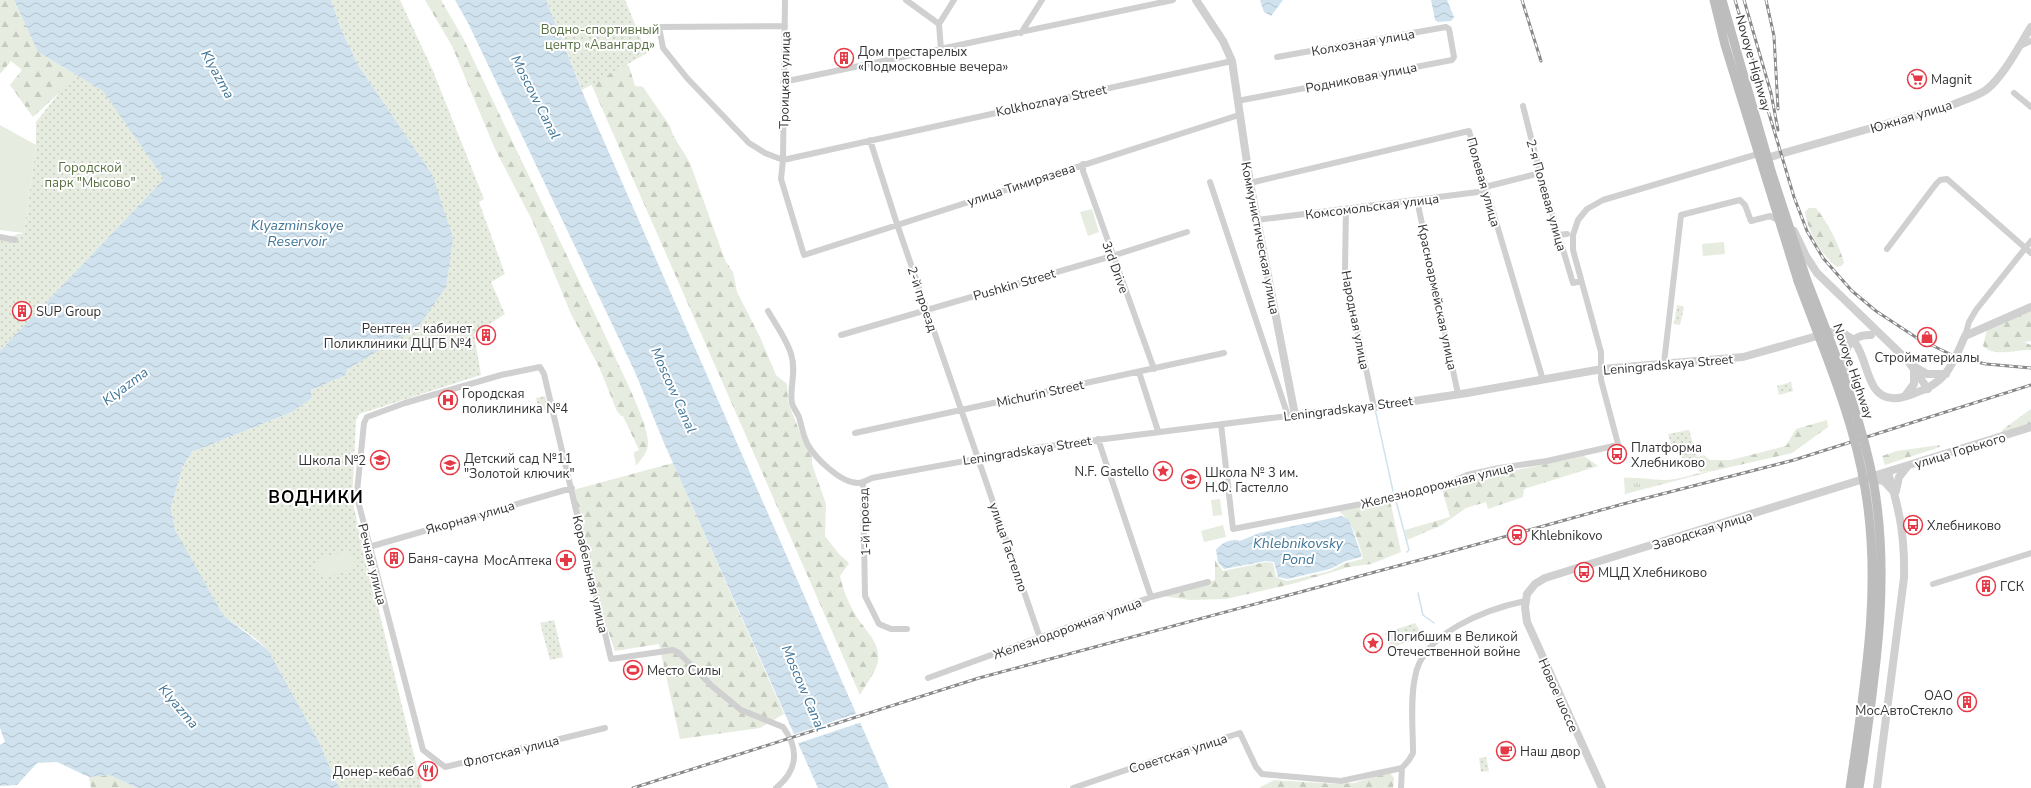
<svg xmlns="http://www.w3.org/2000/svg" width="2031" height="788" font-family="'Nunito Sans',sans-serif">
<defs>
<pattern id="grass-tufts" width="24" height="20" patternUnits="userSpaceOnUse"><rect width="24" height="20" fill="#e6ecdf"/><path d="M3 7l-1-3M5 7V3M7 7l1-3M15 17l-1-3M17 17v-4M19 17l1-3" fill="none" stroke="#c6cbc0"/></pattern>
<pattern id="forest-firs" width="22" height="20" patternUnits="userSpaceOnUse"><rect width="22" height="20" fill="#e6ecdf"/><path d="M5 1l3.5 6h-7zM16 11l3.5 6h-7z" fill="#c6cbc0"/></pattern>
<pattern id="park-dots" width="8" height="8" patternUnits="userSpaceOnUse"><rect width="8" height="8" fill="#e6ecdf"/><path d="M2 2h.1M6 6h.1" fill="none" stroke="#c6cbc0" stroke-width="1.8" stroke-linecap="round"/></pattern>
<pattern id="water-waves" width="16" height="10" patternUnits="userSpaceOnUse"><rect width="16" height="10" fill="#cfe2ee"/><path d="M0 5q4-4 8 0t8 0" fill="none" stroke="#b2c2cd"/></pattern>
</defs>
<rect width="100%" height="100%" fill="#fff"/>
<path fill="url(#grass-tufts)" d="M 1713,471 L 1625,494 L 1624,478 C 1638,477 1651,480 1664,480 C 1681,480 1696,472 1713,471 Z"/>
<path fill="url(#forest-firs)" d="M 0,0 L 14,0 L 38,52 L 103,91 L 164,179 L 0,351 L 0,287 L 23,296 L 39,292 L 132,181 L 135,169 L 132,142 L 97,95 L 71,82 L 33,117 L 10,85 L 22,70 L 11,61 L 0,74 Z
M 425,0 L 441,0 L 463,38 L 612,350 C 620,369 650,426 648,445 C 647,453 641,460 636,466 L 634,452 L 639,450 L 623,416 L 621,416 L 617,411 L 599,367 L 571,314 L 532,220 L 495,149 L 452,46 Z
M 560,13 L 629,66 L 635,86 L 643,87 L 670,126 L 673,135 L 690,163 L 725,260 L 733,272 L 737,292 L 760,337 L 776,375 L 787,384 L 788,402 L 804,443 L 812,456 L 812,464 L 826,504 L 825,536 L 839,554 L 849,563 L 840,576 C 843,591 850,606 858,619 C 868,633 883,647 877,665 C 873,676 865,686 860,695 Z
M 1809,208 L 1816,208 C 1828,223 1839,244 1844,263 L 1841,266 L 1837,267 C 1822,256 1807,230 1805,212 Z
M 2031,310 L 2031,341 L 2024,342 L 2031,345 L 2031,350 C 2016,349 1995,358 1983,346 L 1987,330 Z
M 2031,409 L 2031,425 L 2002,434 L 2002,430 Z
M 1827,420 L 1828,427 L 1792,453 L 1713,471 L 1700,472 L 1692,458 L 1691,438 L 1697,457 L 1704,455 L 1710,460 L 1731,460 L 1786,446 L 1796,429 Z
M 1939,445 L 1940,447 L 1885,465 L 1882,456 L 1897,451 Z
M 1584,456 L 1598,466 L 1524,489 L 1523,497 L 1488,509 L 1486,502 L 1466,508 L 1442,525 L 1407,540 L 1405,530 L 1450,517 L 1442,489 L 1492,475 Z
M 673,463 L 784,714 L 760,728 L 680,739 L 659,644 L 615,651 L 588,572 L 569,491 Z
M 1390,500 L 1401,552 L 1371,564 L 1349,567 L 1296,583 L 1226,599 L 1190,600 L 1162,596 L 1215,580 L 1215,560 L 1223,571 L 1266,562 L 1273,563 L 1276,577 L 1287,581 L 1330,571 L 1346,563 L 1362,559 L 1363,558 C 1358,539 1353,523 1338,510 Z
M 1389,772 L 1394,778 L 1393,788 L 1259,788 L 1274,780 L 1336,784 L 1354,783 Z
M 110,775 L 137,788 L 91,788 L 89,777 Z"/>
<path fill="url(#park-dots)" d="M 331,0 L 400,0 L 433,71 L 484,199 L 479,202 L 505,274 L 491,282 L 505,314 L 474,334 L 481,375 L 359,414 L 356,421 L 352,500 L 422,788 L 339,788 L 319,742 L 268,650 L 255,638 L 223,615 L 190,560 L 175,530 L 171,506 L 182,468 L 192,452 L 292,412 L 312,398 L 311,390 L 346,375 L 432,174 L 358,65 L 341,29 Z
M 546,0 L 625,0 L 647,53 L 582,90 Z
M 74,74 L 103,91 L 164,179 L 0,351 L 0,239 L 24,233 L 36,145 L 36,122 Z
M 1677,305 L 1684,307 L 1680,325 L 1674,324 Z
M 1791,382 L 1793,391 L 1779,395 L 1777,386 Z
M 545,396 L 548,409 L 539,411 L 536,398 Z
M 1689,430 L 1697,457 L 1683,463 L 1680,449 L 1673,451 L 1668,434 Z
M 554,620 L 563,657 L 550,660 L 540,623 Z
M 1415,623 L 1420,631 L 1419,638 L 1390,648 L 1385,633 Z
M 1486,757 L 1489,771 L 1481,772 L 1479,758 Z"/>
<path fill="#e6ecdf" d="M 0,125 L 36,145 L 24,233 L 0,230 Z
M 1092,209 L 1099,232 L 1088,236 L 1080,212 Z
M 1724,242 L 1725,254 L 1703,256 L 1702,244 Z
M 1220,499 L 1222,515 L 1213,516 L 1211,500 Z
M 1223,525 L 1226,537 L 1204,542 L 1201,531 Z
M 349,550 L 352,552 L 355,564 L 353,568 L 324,578 L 319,576 L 316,563 L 317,560 Z"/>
<path fill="url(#water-waves)" d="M 14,0 L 331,0 L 341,29 L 358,65 L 432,174 L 453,238 L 446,287 L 418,327 L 348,369 L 346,375 L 311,390 L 312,398 L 292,412 L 192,452 L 182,468 L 171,507 L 175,530 L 223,615 L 268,650 L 319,742 L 339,788 L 137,788 L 110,775 L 89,777 L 57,762 L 37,763 L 17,785 L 0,786 L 0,745 L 5,742 L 0,728 L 0,351 L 164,179 L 103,91 L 38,52 Z
M 455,0 L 546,0 L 584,96 L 889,788 L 818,788 L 664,443 L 635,372 L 468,23 Z
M 1260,0 L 1283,0 L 1271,16 L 1264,12 Z
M 1431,0 L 1447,0 L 1454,17 L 1451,21 L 1438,22 L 1435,20 Z
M 1342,516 L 1349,520 L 1361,554 L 1362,557 L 1346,561 L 1330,569 L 1288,579 L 1278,577 L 1274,562 L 1266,561 L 1224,569 L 1218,562 L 1216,550 C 1221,543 1232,538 1240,541 L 1259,533 Z"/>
<path fill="#fff" d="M 858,713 L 862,722 L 796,744 L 792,735 Z"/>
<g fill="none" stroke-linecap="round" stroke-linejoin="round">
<path stroke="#cfe2ee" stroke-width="1.5" d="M 1375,409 L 1393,491
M 1396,501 L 1409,550 L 1407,552
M 1418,593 L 1423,615 L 1434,623"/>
<path stroke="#d0d0d0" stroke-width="6" d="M 785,0 L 783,160 L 781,179 L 804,255 L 1239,115
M 906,0 L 939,24
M 939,24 L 954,0
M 939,24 L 941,50
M 1021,33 L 1042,0
M 2018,47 L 2031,41
M 783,82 L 1173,0
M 2014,93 L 2031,107
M 1237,101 L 1452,60 L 1454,57 L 1449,29 L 1446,27 L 1277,57
M 1523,106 L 1540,173 L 1573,283 L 1581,281
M 870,140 L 897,224 L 1040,638
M 783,160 L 1232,61
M 783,160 L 765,153 L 749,143 L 687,78 L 663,48 L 659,27 L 785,26
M 1083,164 L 1083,171 L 1154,369
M 1210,182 L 1288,416
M 1250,183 L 1469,131 L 1543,380
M 1485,187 L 1540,173
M 1417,200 L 1458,394
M 1346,209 L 1345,269 L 1374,407
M 1257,220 L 1486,191
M 1558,235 L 1567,234
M 0,237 L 15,240
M 1887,249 L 1936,184 L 1940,180 L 1947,179 L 2031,253
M 768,311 C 776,325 787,340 791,354 C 797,371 789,390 792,403 C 793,408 797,412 799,417 C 802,427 803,436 808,445 C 816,459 841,483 858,483 C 863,483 867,480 872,478 L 1041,447 L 1295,415
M 841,335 L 1112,256 L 1187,232
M 1965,336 L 1969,322 L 1976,310 L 2031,241
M 1664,363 L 1681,215 L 1740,200 L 1745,205 L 1751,221 L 1770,216 L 1778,220
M 1139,372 L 1158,431
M 1221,424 L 1233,529 L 1392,498 L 1442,486 L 1467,475 L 1499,468 L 1547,461 L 1618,445
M 855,433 L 1224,353
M 1098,439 L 1151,597
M 1621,455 L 1601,380 L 1601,352 L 1573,250 L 1573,235 L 1578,220 L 1587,209 L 1603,200 L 1758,154
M 863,482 L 865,596 L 879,624 L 891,629 L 907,629
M 369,547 L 572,488
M 1933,584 L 2031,553
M 928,678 L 1151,597 L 1208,582
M 605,728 L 445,767 L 423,750 L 358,501 L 357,492 L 364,423 L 367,417 L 405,403 L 501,375 L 540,367 L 544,374 L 611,659 L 673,650 L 679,653 L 712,686 L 741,710 L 783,727 C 800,750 797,771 776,788
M 1073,788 L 1176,753 L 1240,733 L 1256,767 L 1262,774 L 1341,781 L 1402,768
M 1401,788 L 1402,768 L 1409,760 L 1413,753 C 1413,728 1410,701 1415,677 C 1422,633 1487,609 1525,601"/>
<path stroke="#d0d0d0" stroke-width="8" d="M 1196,0 L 1223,41 L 1232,61 L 1250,183 L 1295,415 L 1374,407 L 1467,393 L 1602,369 L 1743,357 L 1831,332 C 1874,330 1857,396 1892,398 C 1900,399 1908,396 1915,393 C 1947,383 1953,363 1965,336 L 2031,307
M 1763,159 L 1952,105 C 1963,100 1976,97 1986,90 C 2004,76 2019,46 2031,27
M 1794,231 L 1806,256 L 1817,273 L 1908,361 L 1928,389
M 1915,367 L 1927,374 L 1946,374
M 1905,396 L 1914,384 L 1914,369
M 1871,479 L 1884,481 L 1893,491
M 1896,491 L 1899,477 L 1907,467
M 1602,788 L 1527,622 L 1525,607 L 1527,594 L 1535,584 L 1545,578 L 2031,427
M 1877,788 L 1904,578 C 1905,539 1900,510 1888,473"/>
<path stroke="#bdbdbd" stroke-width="9" d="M 1714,0 L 1725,45 L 1798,281
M 1722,0 L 1772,174 L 1806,278
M 1850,788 L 1854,761
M 1859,788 L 1863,762"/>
<g stroke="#888" stroke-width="3">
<path id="rail" d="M 1522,0 L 1541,61
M 1735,0 L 1794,197 L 1807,231 L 1823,258 L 1852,291 L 1876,311 L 1917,338 L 1956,357 L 1986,364 L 2031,368
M 1744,0 L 1771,93 L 1778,130
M 1766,0 L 1774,36 L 1778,109
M 633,788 L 979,678 L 1431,557 L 1623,504 L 1794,460 L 2031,385"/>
</g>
<use href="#rail" stroke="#fff" stroke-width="1.5" stroke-dasharray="4.5" stroke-linecap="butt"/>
<path stroke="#d0d0d0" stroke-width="8" d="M 1845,374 C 1841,354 1848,334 1871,335"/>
<path stroke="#bdbdbd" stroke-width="9" d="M 1806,278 C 1832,346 1861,413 1874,485 C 1890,578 1876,670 1863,762
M 1798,281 C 1823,349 1853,416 1865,488 C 1881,580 1867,670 1854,761"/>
</g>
<defs>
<g id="building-ring" transform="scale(1)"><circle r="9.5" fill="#fff" stroke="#e63946" stroke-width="1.5"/><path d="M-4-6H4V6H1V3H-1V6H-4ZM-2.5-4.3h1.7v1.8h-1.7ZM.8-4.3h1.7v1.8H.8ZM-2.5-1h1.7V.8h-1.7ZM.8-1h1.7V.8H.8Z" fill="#e63946"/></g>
<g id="supermarket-ring" transform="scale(1)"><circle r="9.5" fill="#fff" stroke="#e63946" stroke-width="1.5"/><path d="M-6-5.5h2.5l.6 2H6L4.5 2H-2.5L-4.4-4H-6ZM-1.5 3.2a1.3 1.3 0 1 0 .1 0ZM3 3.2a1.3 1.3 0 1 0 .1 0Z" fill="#e63946"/></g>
<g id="shop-ring" transform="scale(1)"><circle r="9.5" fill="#fff" stroke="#e63946" stroke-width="1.5"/><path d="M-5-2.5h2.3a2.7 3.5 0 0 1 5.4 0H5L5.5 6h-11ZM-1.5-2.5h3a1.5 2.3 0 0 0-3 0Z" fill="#e63946"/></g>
<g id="hospital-ring" transform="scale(1)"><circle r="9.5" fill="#fff" stroke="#e63946" stroke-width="1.5"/><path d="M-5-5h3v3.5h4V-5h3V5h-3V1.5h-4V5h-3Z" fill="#e63946"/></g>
<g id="bus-ring" transform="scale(1)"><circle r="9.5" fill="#fff" stroke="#e63946" stroke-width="1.5"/><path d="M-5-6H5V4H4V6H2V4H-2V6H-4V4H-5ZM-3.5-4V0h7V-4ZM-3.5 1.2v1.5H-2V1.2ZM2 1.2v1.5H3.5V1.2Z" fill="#e63946"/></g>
<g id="school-ring" transform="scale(1)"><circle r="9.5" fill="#fff" stroke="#e63946" stroke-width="1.5"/><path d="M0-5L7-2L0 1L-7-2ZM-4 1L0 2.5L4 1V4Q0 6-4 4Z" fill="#e63946"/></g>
<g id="sight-ring" transform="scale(1)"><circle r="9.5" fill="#fff" stroke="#e63946" stroke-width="1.5"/><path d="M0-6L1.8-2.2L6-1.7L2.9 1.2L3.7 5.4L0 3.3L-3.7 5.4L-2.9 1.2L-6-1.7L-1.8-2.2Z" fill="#e63946"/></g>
<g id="station-ring" transform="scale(1)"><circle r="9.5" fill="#fff" stroke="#e63946" stroke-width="1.5"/><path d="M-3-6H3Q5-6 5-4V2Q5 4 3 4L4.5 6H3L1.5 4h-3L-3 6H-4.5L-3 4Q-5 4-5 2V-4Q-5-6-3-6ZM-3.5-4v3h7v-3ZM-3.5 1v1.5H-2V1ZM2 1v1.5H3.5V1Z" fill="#e63946"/></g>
<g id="pharmacy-ring" transform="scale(1)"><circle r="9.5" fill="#fff" stroke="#e63946" stroke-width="1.5"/><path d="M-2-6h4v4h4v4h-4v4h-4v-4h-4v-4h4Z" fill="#e63946"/></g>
<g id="stadium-ring" transform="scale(1)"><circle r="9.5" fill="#fff" stroke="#e63946" stroke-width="1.5"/><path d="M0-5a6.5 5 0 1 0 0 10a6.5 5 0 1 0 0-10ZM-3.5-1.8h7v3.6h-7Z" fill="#e63946"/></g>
<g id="cafe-ring" transform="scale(1)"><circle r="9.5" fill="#fff" stroke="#e63946" stroke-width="1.5"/><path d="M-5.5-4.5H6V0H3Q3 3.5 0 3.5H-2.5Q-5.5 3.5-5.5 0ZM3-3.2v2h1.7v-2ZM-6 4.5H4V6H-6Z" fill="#e63946"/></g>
<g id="restaurant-ring" transform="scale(1)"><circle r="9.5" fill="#fff" stroke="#e63946" stroke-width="1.5"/><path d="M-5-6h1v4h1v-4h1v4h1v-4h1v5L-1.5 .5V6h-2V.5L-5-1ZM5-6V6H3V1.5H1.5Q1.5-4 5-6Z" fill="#e63946"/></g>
</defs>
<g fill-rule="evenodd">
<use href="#building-ring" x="844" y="58"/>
<use href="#supermarket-ring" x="1917" y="79"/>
<use href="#building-ring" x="22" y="311"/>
<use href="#building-ring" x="486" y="335"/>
<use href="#shop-ring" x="1927" y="337"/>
<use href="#hospital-ring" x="448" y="400"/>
<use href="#bus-ring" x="1617" y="454"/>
<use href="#school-ring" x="380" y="460"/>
<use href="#school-ring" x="450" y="465"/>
<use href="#sight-ring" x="1163" y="471"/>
<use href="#school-ring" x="1191" y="479"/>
<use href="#bus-ring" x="1913" y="525"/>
<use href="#station-ring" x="1517" y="535"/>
<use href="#building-ring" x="394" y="558"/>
<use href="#pharmacy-ring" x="566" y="560"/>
<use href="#bus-ring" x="1584" y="572"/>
<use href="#building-ring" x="1986" y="586"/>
<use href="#sight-ring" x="1373" y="643"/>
<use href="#stadium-ring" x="633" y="670"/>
<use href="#building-ring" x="1967" y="702"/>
<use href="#cafe-ring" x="1506" y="751"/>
<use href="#restaurant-ring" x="428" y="771"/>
</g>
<g text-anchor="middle" stroke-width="4" stroke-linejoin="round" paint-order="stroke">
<g font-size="13" fill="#56703f" stroke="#fff">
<text x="600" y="34">Водно-спортивный<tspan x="600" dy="15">центр «Авангард»</tspan></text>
<text x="90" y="172">Городской<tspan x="90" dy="15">парк "Мысово"</tspan></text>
</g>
<g font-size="13" fill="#333" stroke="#fff">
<text transform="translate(1363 42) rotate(-10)" y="5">Колхозная улица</text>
<text transform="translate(1754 63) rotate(74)" y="5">Novoye Highway</text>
<text transform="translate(1361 77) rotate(-11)" y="5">Родниковая улица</text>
<text transform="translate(784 80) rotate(-89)" y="5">Троицкая улица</text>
<text transform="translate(1051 100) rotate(-12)" y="5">Kolkhoznaya Street</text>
<text transform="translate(1911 116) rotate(-17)" y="5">Южная улица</text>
<text transform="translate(1484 182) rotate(74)" y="5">Полевая улица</text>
<text transform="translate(1021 184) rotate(-18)" y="5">улица Тимирязева</text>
<text transform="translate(1547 195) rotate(74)" y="5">2-я Полевая улица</text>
<text transform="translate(1372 206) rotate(-7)" y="5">Комсомольская улица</text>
<text transform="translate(1261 238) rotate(79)" y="5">Коммунистическая улица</text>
<text transform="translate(1116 267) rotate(70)" y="5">3rd Drive</text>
<text transform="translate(1014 284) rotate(-16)" y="5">Pushkin Street</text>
<text transform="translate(1438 297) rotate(78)" y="5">Красноармейская улица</text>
<text transform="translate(923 299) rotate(71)" y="5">2-й проезд</text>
<text transform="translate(1356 320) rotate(79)" y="5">Народная улица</text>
<text transform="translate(1668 364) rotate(-5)" y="5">Leningradskaya Street</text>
<text transform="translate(1854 371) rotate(71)" y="5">Novoye Highway</text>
<text transform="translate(1040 393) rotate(-12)" y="5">Michurin Street</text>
<text transform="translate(1348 408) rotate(-7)" y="5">Leningradskaya Street</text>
<text transform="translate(1027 450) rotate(-9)" y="5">Leningradskaya Street</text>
<text transform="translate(1960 450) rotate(-17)" y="5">улица Горького</text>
<text transform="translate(1437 485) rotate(-14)" y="5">Железнодорожная улица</text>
<text transform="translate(470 517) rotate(-16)" y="5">Якорная улица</text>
<text transform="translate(864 522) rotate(-92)" y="5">1-й проезд</text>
<text transform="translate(1702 530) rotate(-17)" y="5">Заводская улица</text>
<text transform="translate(1009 547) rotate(71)" y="5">улица Гастелло</text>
<text transform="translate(373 564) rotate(76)" y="5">Речная улица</text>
<text transform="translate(591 574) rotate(77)" y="5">Корабельная улица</text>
<text transform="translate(1067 628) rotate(-20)" y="5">Железнодорожная улица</text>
<text transform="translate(1559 695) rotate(66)" y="5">Новое шоссе</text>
<text transform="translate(511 751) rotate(-14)" y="5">Флотская улица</text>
<text transform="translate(1178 753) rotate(-18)" y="5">Советская улица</text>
</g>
<g font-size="13" fill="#333" stroke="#fff" text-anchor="start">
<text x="858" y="56">Дом престарелых<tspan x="858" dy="15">«Подмосковные вечера»</tspan></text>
<text x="1931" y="84">Magnit</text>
<text x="36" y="316">SUP Group</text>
<text x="472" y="333" text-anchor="end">Рентген - кабинет<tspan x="472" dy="15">Поликлиники ДЦГБ №4</tspan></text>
<text x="1927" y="362" text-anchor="middle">Стройматериалы</text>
<text x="462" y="398">Городская<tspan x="462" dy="15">поликлиника №4</tspan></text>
<text x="1631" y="452">Платформа<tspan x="1631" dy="15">Хлебниково</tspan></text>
<text x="464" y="463">Детский сад №11<tspan x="464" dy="15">"Золотой ключик"</tspan></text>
<text x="366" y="465" text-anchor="end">Школа №2</text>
<text x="1149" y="476" text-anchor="end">N.F. Gastello</text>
<text x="1205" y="477">Школа № 3 им.<tspan x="1205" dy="15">Н.Ф. Гастелло</tspan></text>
<text x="1927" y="530">Хлебниково</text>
<text x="1531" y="540">Khlebnikovo</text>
<text x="408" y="563">Баня-сауна</text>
<text x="552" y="565" text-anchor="end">МосАптека</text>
<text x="1598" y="577">МЦД Хлебниково</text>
<text x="2000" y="591">ГСК</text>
<text x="1387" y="641">Погибшим в Великой<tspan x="1387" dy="15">Отечественной войне</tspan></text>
<text x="647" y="675">Место Силы</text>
<text x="1953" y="700" text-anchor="end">ОАО<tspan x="1953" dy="15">МосАвтоСтекло</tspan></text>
<text x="1520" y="756">Наш двор</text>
<text x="414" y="776" text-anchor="end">Донер-кебаб</text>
</g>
<g font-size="14" font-style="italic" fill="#3f7597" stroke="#fff">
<text transform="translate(218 74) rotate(61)" y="5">Klyazma</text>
<text transform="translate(536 97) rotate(63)" y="5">Moscow Canal</text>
<text x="297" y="230">Klyazminskoye<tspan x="297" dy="16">Reservoir</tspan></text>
<text transform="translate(125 386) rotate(-37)" y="5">Klyazma</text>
<text transform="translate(674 390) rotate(66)" y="5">Moscow Canal</text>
<text x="1298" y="548">Khlebnikovsky<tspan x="1298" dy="16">Pond</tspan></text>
<text transform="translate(804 688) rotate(67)" y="5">Moscow Canal</text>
<text transform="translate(179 706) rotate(50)" y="5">Klyazma</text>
</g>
<g font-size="17" font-weight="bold" letter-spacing="1" fill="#000" stroke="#fff">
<text x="316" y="503">ВОДНИКИ</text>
</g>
</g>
</svg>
